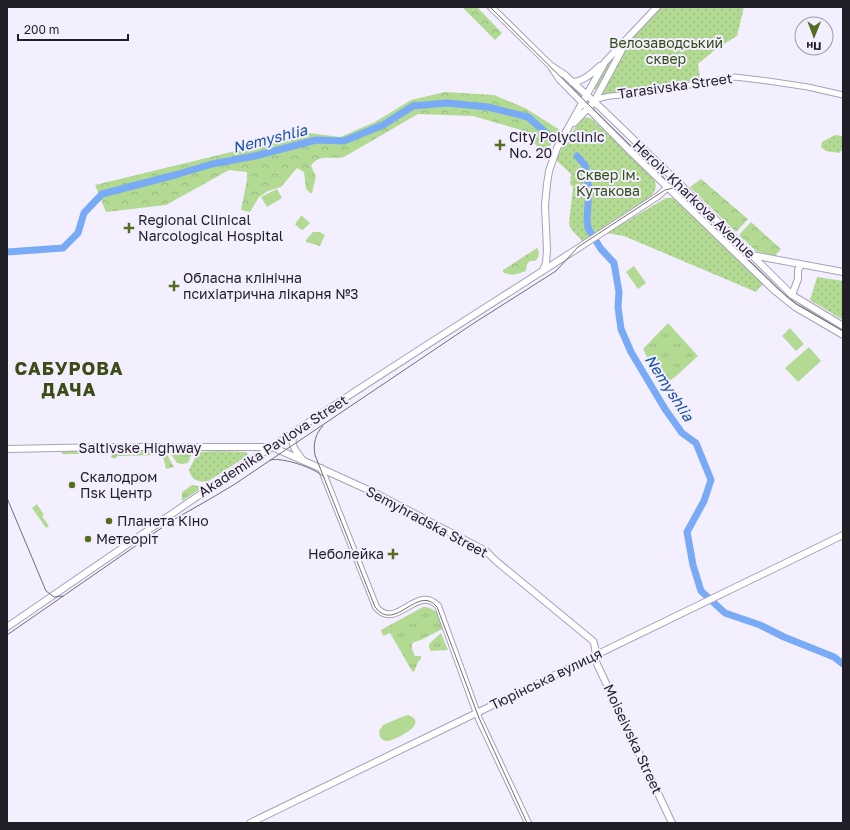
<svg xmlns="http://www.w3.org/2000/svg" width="850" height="830" font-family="'Golos Text',sans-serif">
<defs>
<pattern id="grass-tufts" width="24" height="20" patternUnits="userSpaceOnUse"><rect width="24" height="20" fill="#b2da93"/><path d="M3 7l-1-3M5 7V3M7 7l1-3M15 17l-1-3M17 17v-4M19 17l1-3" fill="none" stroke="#99bb7f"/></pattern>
<pattern id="forest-crowns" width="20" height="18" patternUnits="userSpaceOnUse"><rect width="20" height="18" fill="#b2da93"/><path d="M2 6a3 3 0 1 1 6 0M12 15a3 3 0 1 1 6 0" fill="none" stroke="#99bb7f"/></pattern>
<pattern id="park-dots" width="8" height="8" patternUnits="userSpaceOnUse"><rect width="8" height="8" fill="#b2da93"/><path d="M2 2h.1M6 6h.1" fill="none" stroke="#99bb7f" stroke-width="1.8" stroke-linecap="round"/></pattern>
</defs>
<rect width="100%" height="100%" fill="#f4efff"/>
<path fill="url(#grass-tufts)" d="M 614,55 L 616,55 L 597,91 L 593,87 Z
M 301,216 L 302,216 L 310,223 L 303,230 L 300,229 L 295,224 Z
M 313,232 L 320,232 L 325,235 L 320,246 L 306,242 L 306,240 Z
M 802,305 L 843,328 L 843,333 L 800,308 Z
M 668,323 L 698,356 L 675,377 L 669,381 L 659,383 L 643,349 Z
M 62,451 L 104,451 L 106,454 L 62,454 Z
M 113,451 L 165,451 L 174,467 L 166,469 L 163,456 L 160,455 L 118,456 L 114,459 L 111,457 Z
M 169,451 L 193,451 L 188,463 L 182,464 L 177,463 Z
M 192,485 L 203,487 L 182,501 L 182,492 Z
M 423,607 C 437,607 439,617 444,628 L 421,640 L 414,642 L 412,644 L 412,649 L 415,656 L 421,656 L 421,659 L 418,662 L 414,672 L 412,671 L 390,633 L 383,636 L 381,630 Z
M 441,633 L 448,650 L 431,651 L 429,648 L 429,644 Z"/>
<path fill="url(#forest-crowns)" d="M 462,7 L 477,7 L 502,33 L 495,40 Z
M 445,92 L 494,95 L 525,108 L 560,130 L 545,154 L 521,130 L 473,116 L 418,114 L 344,157 C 332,160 318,153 311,166 L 316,176 L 312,193 L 310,193 L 306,189 L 304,172 L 297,168 L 281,187 L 268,191 L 259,197 L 250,212 L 241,210 L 247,180 L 247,172 L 229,170 L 166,205 L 106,212 L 95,185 L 309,133 L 340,137 L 375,122 L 411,100 Z
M 701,179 L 748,219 L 736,232 L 690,187 Z
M 751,222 L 781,249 L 775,256 L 756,251 L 739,235 Z
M 537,248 L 539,252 L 538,258 L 535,261 L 530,261 L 527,264 L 526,271 C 517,274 513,277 503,272 L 503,270 Z"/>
<path fill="url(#park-dots)" d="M 661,7 L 744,7 L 737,36 L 716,49 L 698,64 L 700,78 C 668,87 635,93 602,94 L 621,57 L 635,34 Z
M 586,117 L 592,119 L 651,176 C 658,183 657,190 650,197 L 582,241 L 571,229 L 569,223 L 573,187 L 570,184 L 571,174 L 556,160 C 561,149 576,122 586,117 Z
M 835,135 L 843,136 L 843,149 L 839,153 L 826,151 L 821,147 L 822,142 Z
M 666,198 L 672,198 L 676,200 L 764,283 L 756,292 L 624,236 L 607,233 Z
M 817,277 L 843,281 L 843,320 L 810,300 Z
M 219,451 L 246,452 L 248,454 L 247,456 L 207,482 C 197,481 192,481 189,470 L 198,452 Z"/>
<path fill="#b2da93" d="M 277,189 L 282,198 L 267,207 L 261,197 Z
M 634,266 L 646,283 L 638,289 L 626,272 Z
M 790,328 L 804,344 L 796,351 L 782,336 Z
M 809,347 L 821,361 L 798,382 L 785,368 Z
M 37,504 L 44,515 L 42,516 L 49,526 L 46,528 L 32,508 Z
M 408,715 C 430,723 397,739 388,741 C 385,741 382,740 380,737 L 379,731 L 383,725 L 404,716 Z"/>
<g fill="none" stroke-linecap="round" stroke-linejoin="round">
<path stroke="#79aaf5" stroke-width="7" d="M 577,156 L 585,165 L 589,189 L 587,219 L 588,228 L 601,249 L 614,263 L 619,292 L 618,307 L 621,329 L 631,352 L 665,409 L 682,433 L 696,443 L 711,480 L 704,501 L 687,532 L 693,565 L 701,591 L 725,613 L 760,625 L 784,637 L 834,657 L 843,664
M 7,252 L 63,248 L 78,233 L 84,213 L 102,194 L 175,175 L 212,164 L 255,156 L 316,140 L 344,141 L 383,125 L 413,106 L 447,103 L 488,107 L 528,117 L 553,139"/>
<g stroke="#a8a0b9" stroke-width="7">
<path id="minor" d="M 594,101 L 601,98 L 610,96 L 644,93 L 735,77 L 768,81 L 808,87 L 843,95"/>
</g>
<g stroke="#a8a0b9" stroke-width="8">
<path id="major" d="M 491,7 L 550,65 L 565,75 L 602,109 L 689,193 L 792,295 L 843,326
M 552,68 L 560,80 L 628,149 L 775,291 L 795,307 L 843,335
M 572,82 C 583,82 592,73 600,66
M 574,123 L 594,102 L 625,44
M 752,255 L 843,272
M 543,270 L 546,263 L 547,250 L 545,205 L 547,184 L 549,171 L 557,148 L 605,62 L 657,7
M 792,295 L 798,279 L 798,270 L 801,265
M 295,432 C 289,444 295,450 302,459
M 7,449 L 107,447 L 272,447 L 320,468 L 377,494 L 486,551 L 496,561 L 593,641 C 597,648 594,656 597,664 L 672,823
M 321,468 L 376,607 C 396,632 417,583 438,606 L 479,719 L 528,823
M 7,627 L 249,461 L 272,447 C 399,360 530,281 658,196 L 668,187
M 250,823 L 843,535"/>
</g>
<use href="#minor" stroke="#fff" stroke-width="5"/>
<use href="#major" stroke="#fff" stroke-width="6"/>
<path stroke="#716d79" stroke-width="1" d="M 490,7 L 598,114 L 787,297 L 796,304 L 843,331
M 323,426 C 315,434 313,444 315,455 L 375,607 C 395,634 418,583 437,607 L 479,718 L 527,823
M 270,460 C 283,457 315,468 324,477
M 7,498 L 46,591 L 54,597 L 63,596
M 7,635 L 173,520 L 210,499 L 235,484 L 471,325 L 556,271 L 578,247 L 665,190 L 673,188 L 682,192"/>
</g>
<g fill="#556d1e" stroke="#f4efff" stroke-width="1.5">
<path d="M498 139h4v4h4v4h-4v4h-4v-4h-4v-4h4z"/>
<path d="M127 222h4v4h4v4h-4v4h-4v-4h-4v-4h4z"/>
<path d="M172 280h4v4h4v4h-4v4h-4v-4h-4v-4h4z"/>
<circle cx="72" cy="485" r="4"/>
<circle cx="109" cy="521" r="4"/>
<circle cx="88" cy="539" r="4"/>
<path d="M391 548h4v4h4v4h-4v4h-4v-4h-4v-4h4z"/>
</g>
<g text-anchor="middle" stroke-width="4" stroke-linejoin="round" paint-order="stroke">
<g font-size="14" fill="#304d14" stroke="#f4efff">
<text x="666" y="48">Велозаводський<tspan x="666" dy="16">сквер</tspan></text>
<text x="608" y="180">Сквер ім.<tspan x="608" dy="16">Кутакова</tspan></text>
</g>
<g font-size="14" fill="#211e27" stroke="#f4efff">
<text transform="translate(675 86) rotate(-8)" y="5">Tarasivska Street</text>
<text transform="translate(694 199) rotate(44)" y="5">Heroiv Kharkova Avenue</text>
<text transform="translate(273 446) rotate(-33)" y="5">Akademika Pavlova Street</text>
<text x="140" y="453">Saltivske Highway</text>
<text transform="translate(427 522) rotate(28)" y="5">Semyhradska Street</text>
<text transform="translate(546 679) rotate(-26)" y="5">Тюрінська вулиця</text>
<text transform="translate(633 739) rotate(65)" y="5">Moiseivska Street</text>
</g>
<g font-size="14" fill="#211e27" stroke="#f4efff" text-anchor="start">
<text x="509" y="142">City Polyclinic<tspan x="509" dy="16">No. 20</tspan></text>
<text x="138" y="225">Regional Clinical<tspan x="138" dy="16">Narcological Hospital</tspan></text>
<text x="183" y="283">Обласна клінічна<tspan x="183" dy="16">психіатрична лікарня №3</tspan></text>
<text x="80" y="482">Скалодром<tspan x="80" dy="16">Пsк Центр</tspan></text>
<text x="117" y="526">Планета Кіно</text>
<text x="96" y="544">Метеоріт</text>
<text x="384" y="559" text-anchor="end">Неболейка</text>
</g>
<g font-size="15" font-style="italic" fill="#1552a8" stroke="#f4efff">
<text transform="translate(270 139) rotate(-14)" y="5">Nemyshlia</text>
<text transform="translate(669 388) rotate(57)" y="5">Nemyshlia</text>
</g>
<g font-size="18" font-weight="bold" letter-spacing="1" fill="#3b4c16" stroke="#f4efff">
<text x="69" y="375">САБУРОВА<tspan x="69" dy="21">ДАЧА</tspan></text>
</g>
</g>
<rect width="850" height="830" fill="none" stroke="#211e27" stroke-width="16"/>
<g transform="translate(814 36) rotate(181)"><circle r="19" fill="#f4efff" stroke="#a09ba9"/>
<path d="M0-3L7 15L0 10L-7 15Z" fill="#556d1e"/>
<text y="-6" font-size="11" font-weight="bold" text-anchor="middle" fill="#211e27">Пн</text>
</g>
<path d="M18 34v6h110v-6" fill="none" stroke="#211e27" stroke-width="2"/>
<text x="24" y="34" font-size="12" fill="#211e27" stroke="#f4efff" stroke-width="3" paint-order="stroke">200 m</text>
</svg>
